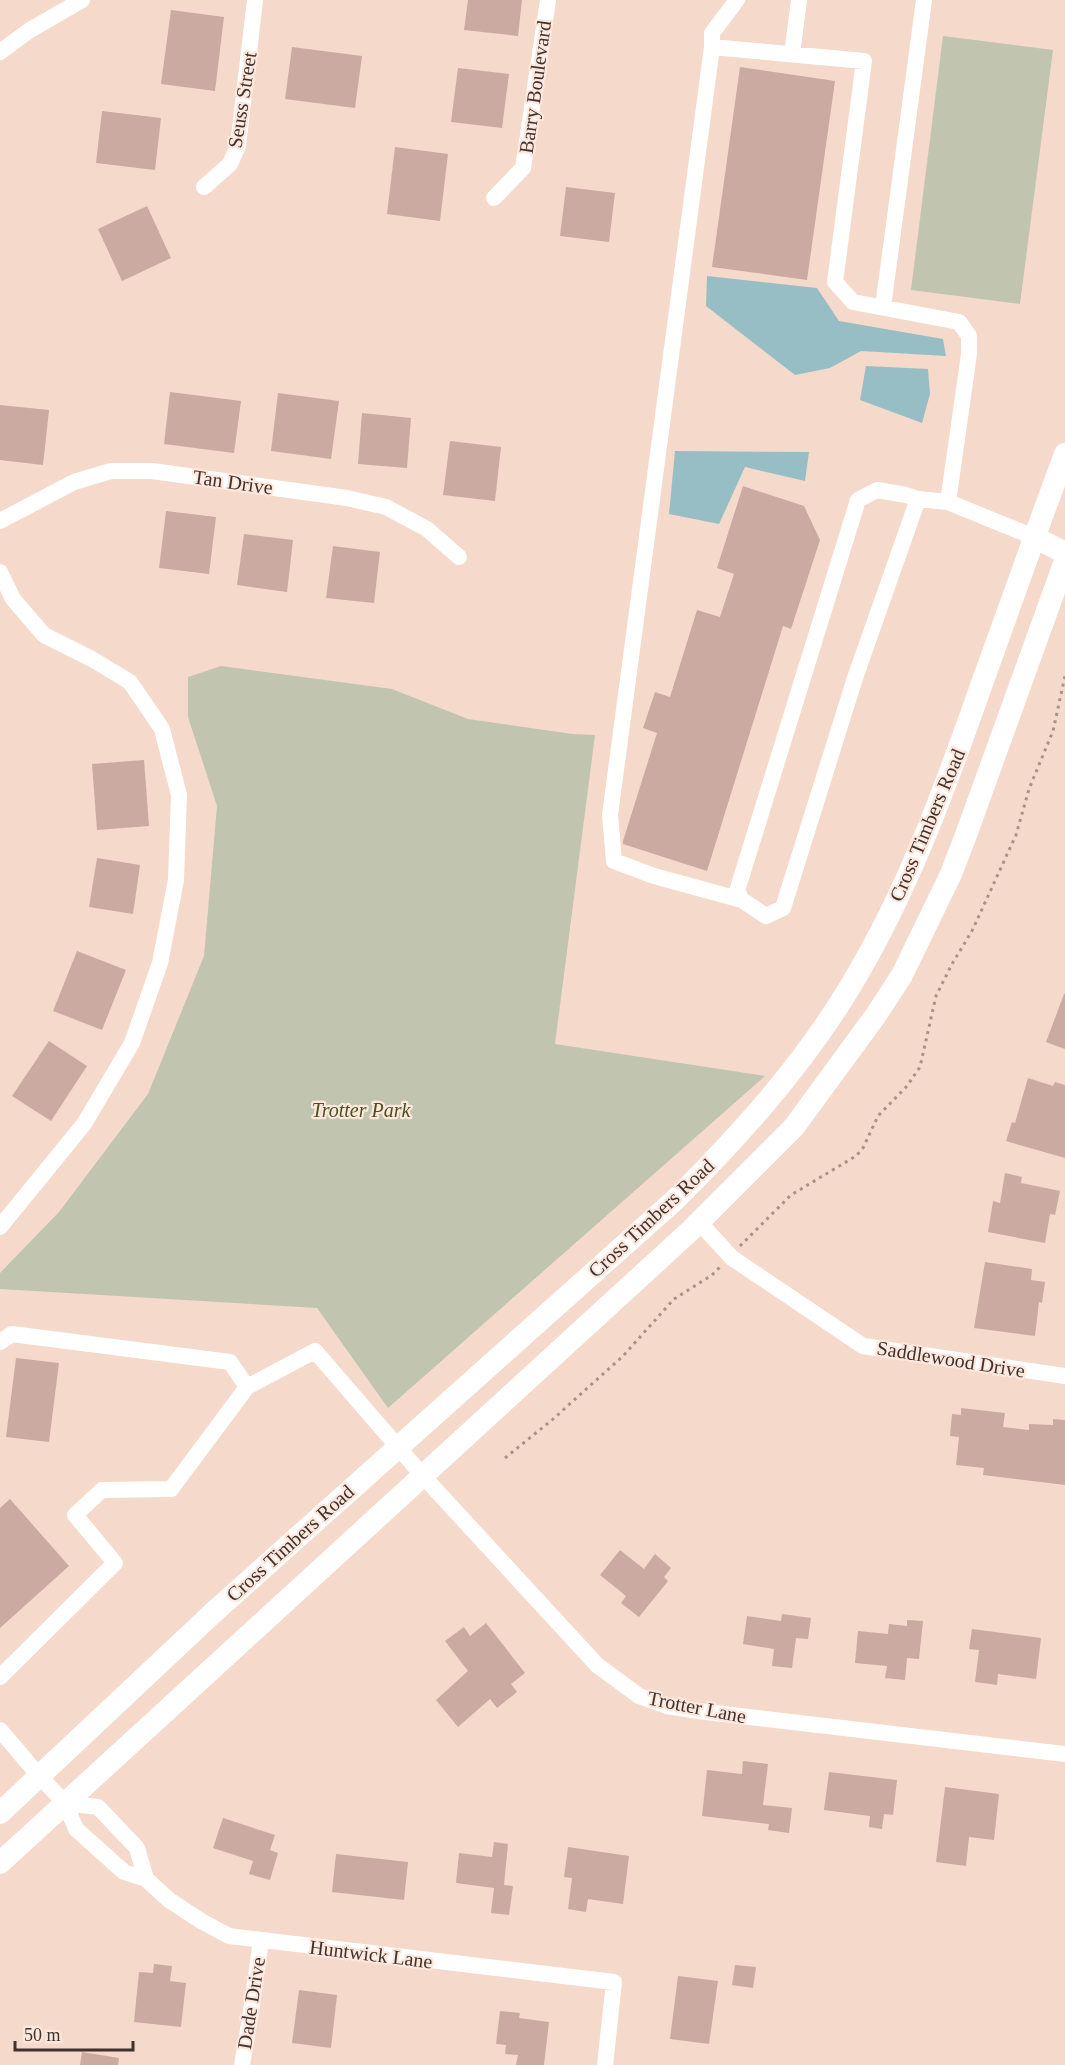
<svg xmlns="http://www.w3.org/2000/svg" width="1065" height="2065" font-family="'Times New Roman',serif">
<rect width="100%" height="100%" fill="#f5d9cb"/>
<path fill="#c1c5af" d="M 943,36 L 1053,50 L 1020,304 L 911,290 Z
M 221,666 L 392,689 L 468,719 L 572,734 L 595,735 L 555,1044 L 765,1076 L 388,1408 L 317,1308 L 0,1289 L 0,1273 L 59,1212 L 148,1094 L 204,956 L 217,806 L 188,717 L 188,677 Z"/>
<path fill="#98bec5" d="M 707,276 L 817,288 L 839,321 L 943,339 L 946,356 L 861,351 L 830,368 L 795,375 L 706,306 Z
M 866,366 L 928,369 L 930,394 L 922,423 L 860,400 Z
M 675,451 L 809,452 L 805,481 L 745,467 L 719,524 L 669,514 Z"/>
<path fill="#cbaaa2" d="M 468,0 L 522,0 L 518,36 L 464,30 Z
M 171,10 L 224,17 L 215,91 L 161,84 Z
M 292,47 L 362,56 L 355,108 L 285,99 Z
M 740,67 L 835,81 L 807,280 L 712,267 Z
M 458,68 L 509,74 L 502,128 L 451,122 Z
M 102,111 L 161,118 L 155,170 L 96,163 Z
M 395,147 L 448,154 L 440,221 L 387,214 Z
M 566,187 L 615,193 L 609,242 L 560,236 Z
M 147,206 L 171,258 L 122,281 L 98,229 Z
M 170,392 L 241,401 L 234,453 L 164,444 Z
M 278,393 L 339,401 L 331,459 L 271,451 Z
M 0,405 L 49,410 L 43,465 L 0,460 Z
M 362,413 L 411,418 L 407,468 L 358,464 Z
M 450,441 L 501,447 L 495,501 L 443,495 Z
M 743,486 L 804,506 L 820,540 L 791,629 L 783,626 L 707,871 L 623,844 L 623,841 L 657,733 L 643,728 L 655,692 L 670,697 L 697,610 L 720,617 L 734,574 L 717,568 Z
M 166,511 L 216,517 L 209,574 L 159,568 Z
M 244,534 L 293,540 L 287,592 L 237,585 Z
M 333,546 L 380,552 L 374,603 L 326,598 Z
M 144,760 L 149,826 L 97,830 L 92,764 Z
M 97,858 L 140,865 L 133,914 L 89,907 Z
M 77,951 L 126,970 L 102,1030 L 53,1011 Z
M 1064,994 L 1065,994 L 1065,1049 L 1046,1042 Z
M 49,1041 L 87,1066 L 51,1121 L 12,1096 Z
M 1028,1078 L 1053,1086 L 1055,1082 L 1065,1085 L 1065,1158 L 1006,1141 L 1012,1122 L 1015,1123 Z
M 1005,1173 L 1022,1177 L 1021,1183 L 1060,1191 L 1055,1215 L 1050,1214 L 1045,1243 L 988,1232 L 993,1201 L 1000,1203 Z
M 985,1262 L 1032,1269 L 1031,1280 L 1045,1282 L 1042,1303 L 1039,1302 L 1035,1336 L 974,1328 Z
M 16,1358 L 59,1363 L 49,1442 L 6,1437 Z
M 961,1408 L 1005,1413 L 1003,1427 L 1029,1430 L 1029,1424 L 1053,1425 L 1053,1419 L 1065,1420 L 1065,1485 L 983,1475 L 984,1468 L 956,1465 L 959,1437 L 950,1436 L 952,1414 L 961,1415 Z
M 10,1499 L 69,1566 L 0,1628 L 0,1508 Z
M 620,1550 L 644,1569 L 655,1554 L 671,1568 L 664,1577 L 668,1581 L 639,1617 L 621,1603 L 626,1596 L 600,1575 Z
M 782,1614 L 811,1618 L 808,1639 L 796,1638 L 792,1668 L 772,1666 L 774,1649 L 743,1644 L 747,1616 L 781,1621 Z
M 907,1620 L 923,1621 L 919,1659 L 907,1658 L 905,1680 L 885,1678 L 887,1666 L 855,1663 L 858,1631 L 888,1634 L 889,1624 L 907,1626 Z
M 486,1623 L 525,1673 L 511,1684 L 517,1692 L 497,1708 L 490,1699 L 458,1727 L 436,1700 L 468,1671 L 445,1641 L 464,1627 L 470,1636 Z
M 972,1629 L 1041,1638 L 1036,1679 L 998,1674 L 997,1685 L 975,1682 L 979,1650 L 969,1649 Z
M 743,1761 L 768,1764 L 763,1805 L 792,1808 L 789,1833 L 768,1830 L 769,1824 L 702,1816 L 707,1770 L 742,1774 Z
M 829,1772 L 897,1780 L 893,1815 L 884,1814 L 882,1829 L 869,1827 L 870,1816 L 824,1810 Z
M 945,1787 L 999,1794 L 994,1840 L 969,1837 L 966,1866 L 936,1862 Z
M 223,1818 L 275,1835 L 270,1850 L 278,1853 L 270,1880 L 249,1874 L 253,1861 L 213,1848 Z
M 494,1842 L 508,1844 L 504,1885 L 513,1886 L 509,1915 L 491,1913 L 494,1888 L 456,1883 L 459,1853 L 492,1857 Z
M 568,1847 L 629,1856 L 623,1904 L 588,1899 L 586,1912 L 568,1909 L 572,1878 L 564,1877 Z
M 336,1854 L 408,1862 L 404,1900 L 332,1892 Z
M 154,1964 L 172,1966 L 170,1981 L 186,1983 L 181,2027 L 134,2022 L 139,1972 L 153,1973 Z
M 735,1965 L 756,1967 L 753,1988 L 732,1985 Z
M 678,1976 L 718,1981 L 709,2044 L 670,2039 Z
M 299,1990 L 337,1995 L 331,2048 L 292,2043 Z
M 500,2011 L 520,2013 L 519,2018 L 549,2022 L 544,2065 L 516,2065 L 518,2055 L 505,2054 L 506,2045 L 496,2044 Z
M 82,2052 L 119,2058 L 118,2065 L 80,2065 Z"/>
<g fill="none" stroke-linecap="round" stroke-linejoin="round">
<path stroke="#a89389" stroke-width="3" stroke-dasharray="3 4.5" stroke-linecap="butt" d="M 740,1246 L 791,1195 L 856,1156 L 863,1148 L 878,1116 L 907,1086 L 920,1067 L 936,996 L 952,964 L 972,931 L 1016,835 L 1029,789 L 1053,731 L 1065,676
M 505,1458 L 552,1420 L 623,1356 L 674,1299 L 712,1275 L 721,1266"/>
<path stroke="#fff" stroke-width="16" d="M 737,0 L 712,33 L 712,47 L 610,815 L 614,861 L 654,876 L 742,900
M 712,47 L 864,61 L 835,282 L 853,302 L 959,322 L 969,336 L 969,354 L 948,502 L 1034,537
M 0,52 L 30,30 L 82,0
M 792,54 L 799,0
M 204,187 L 230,164 L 238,146 L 255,0
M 494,198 L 523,168 L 548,0
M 883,307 L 924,0
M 877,490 L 906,495 L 918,499 L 855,678 L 783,908 L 766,916 L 742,900 L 737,891 L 858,500 Z
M 918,499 L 948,502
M 0,521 L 74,482 L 111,471 L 152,471 L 347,498 L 386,507 L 427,529 L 459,557
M 0,572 L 13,599 L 44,635 L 92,659 L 130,682 L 162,729 L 179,795 L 176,880 L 160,963 L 132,1043 L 84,1124 L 0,1227
M 699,1222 L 732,1258 L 863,1346 L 1065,1376
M 0,1342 L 12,1334 L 230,1362 L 247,1387 L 315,1351 L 423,1476 L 597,1665 L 639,1696 L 667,1706 L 698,1711 L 1065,1754
M 0,1677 L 115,1563 L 75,1515 L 102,1490 L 171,1489 L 247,1387
M 0,1730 L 40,1777 L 65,1803 L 76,1829 L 124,1872 L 146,1879 L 169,1900 L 201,1921 L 229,1936 L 614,1982 L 605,2065
M 65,1803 L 98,1807 L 137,1848 L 146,1879
M 242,2065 L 250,2018 L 261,1941"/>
<path stroke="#fff" stroke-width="22" d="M 1034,537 L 1065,553
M 0,1813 L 214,1612 L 677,1198 C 737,1138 794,1075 840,1003 C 902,906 942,797 980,689 C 1008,610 1036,532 1065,454
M 0,1863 L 690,1231 L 794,1127 L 876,1015 L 902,975 L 951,874 L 966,835 L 1065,561"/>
</g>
<g text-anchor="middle" stroke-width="4.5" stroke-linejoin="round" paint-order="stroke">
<g font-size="20" fill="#3e332e" stroke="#fee7dc">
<text transform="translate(535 87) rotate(-82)" y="7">Barry Boulevard</text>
<text transform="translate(242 100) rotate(-81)" y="7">Seuss Street</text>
<text transform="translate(233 482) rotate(8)" y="7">Tan Drive</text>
<text transform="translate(927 825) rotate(-67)" y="7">Cross Timbers Road</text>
<text transform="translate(651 1218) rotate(-43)" y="7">Cross Timbers Road</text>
<text transform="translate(951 1359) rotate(9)" y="7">Saddlewood Drive</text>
<text transform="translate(290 1543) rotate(-42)" y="7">Cross Timbers Road</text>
<text transform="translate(697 1707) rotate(11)" y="7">Trotter Lane</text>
<text transform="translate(371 1954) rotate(7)" y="7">Huntwick Lane</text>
<text transform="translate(251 2003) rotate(-81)" y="7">Dade Drive</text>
</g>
<g font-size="20" font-style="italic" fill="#4a501f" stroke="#fee7dc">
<text x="361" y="1117">Trotter Park</text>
</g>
</g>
<path d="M15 2041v9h118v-9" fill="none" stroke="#3e332e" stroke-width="3"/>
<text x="24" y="2041" font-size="18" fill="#3e332e" stroke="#fee7dc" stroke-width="4.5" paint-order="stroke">50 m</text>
</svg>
